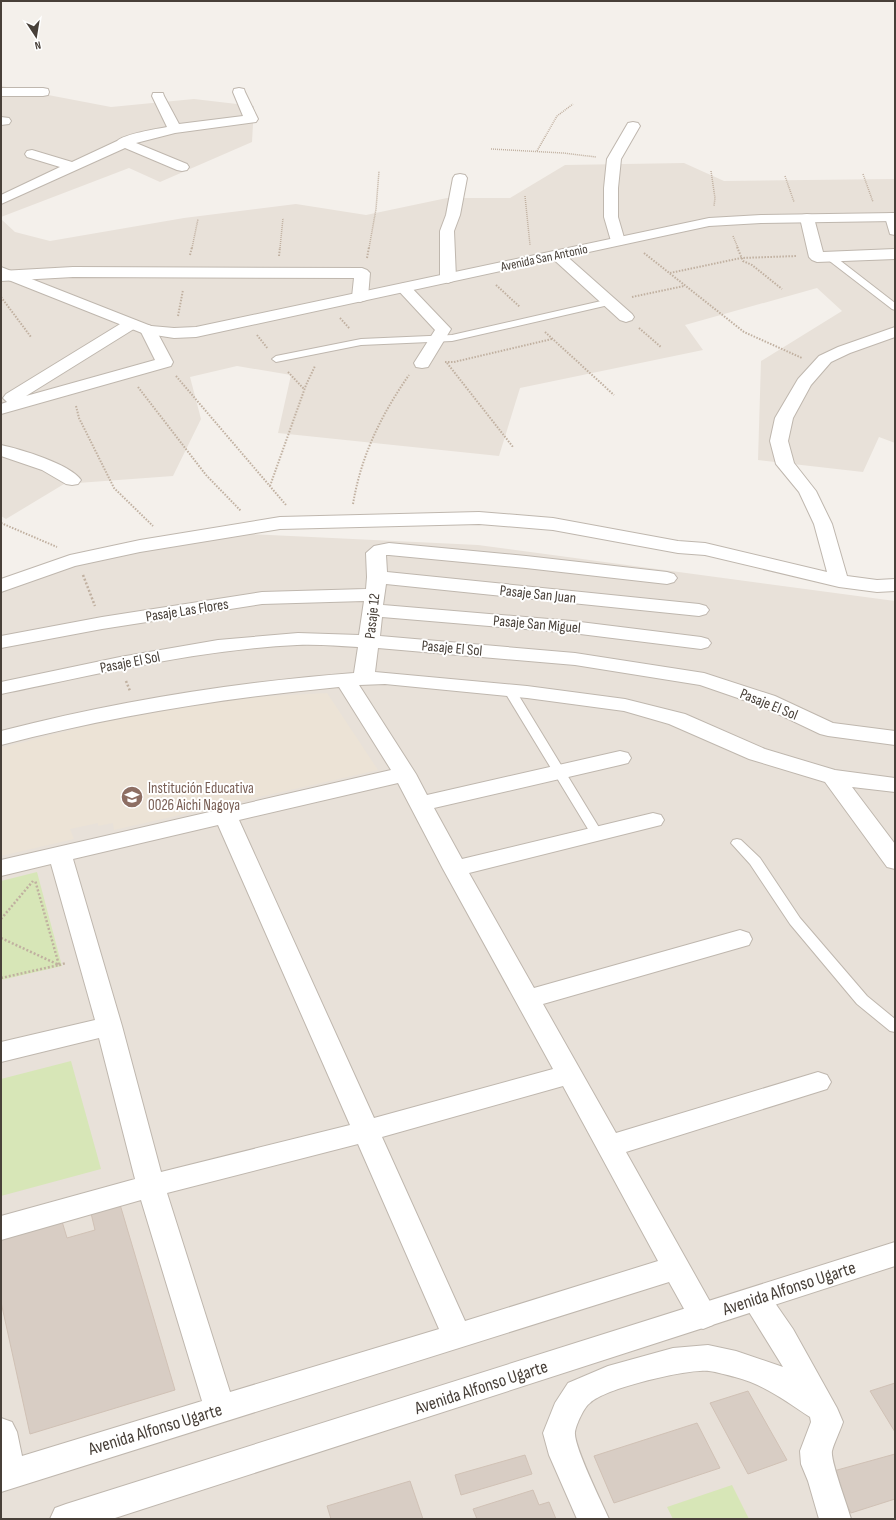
<svg xmlns="http://www.w3.org/2000/svg" width="896" height="1520" font-family="'Sofia Sans Condensed',sans-serif">
<rect width="100%" height="100%" fill="#f4f0eb"/>
<path fill="#e8e1d9" d="M 1,86 L 111,107 L 194,99 L 254,106 L 252,142 L 160,182 L 129,168 L 1,217 Z
M 684,163 L 724,181 L 895,179 L 895,443 L 879,437 L 863,472 L 758,460 L 761,361 L 842,311 L 817,288 L 685,325 L 703,350 L 520,388 L 499,456 L 278,433 L 291,375 L 237,366 L 190,377 L 201,419 L 173,476 L 64,484 L 6,519 L 1,516 L 1,219 L 15,232 L 50,241 L 184,218 L 296,204 L 366,215 L 447,198 L 510,198 L 565,165 Z
M 250,534 L 478,545 L 895,601 L 895,1519 L 1,1519 L 1,579 L 63,557 Z"/>
<path fill="#ece3d6" d="M 327,693 L 378,770 L 114,830 L 113,823 L 98,826 L 98,823 L 70,829 L 74,839 L 1,856 L 1,748 L 140,712 L 233,698 Z"/>
<path fill="#d7e6b7" d="M 37,872 L 62,966 L 1,980 L 1,881 Z
M 71,1061 L 101,1169 L 1,1196 L 1,1079 Z
M 732,1485 L 749,1519 L 673,1519 L 667,1507 Z"/>
<path fill="#d8cdc4" stroke="#d0c1b5" d="M 119,1201 L 175,1390 L 30,1434 L 1,1302 L 1,1235 L 61,1218 L 67,1238 L 95,1230 L 90,1209 Z
M 895,1383 L 895,1432 L 870,1391 Z
M 748,1391 L 787,1460 L 748,1474 L 710,1403 Z
M 697,1423 L 720,1468 L 614,1503 L 594,1456 Z
M 895,1454 L 895,1499 L 851,1513 L 830,1472 Z
M 525,1455 L 532,1474 L 461,1495 L 455,1475 Z
M 410,1481 L 423,1519 L 331,1519 L 327,1506 Z
M 533,1490 L 539,1505 L 549,1502 L 556,1519 L 477,1519 L 473,1509 Z"/>
<g fill="none" stroke-linecap="round" stroke-linejoin="round">
<g stroke="#bfb7ae" stroke-width="2">
<path id="service" d="M 827,255 L 833,255 L 895,303 L 895,310 L 892,309 L 827,259 L 826,257 Z
M 610,299 L 613,300 L 614,302 L 613,304 L 452,341 L 361,345 L 276,362 L 272,359 L 276,356 L 361,339 L 452,335 Z
M 510,688 L 514,689 L 516,691 L 603,834 L 601,837 L 597,838 L 593,837 L 591,834 L 504,691 L 506,689 Z
M 737,839 L 741,840 L 760,858 L 800,918 L 867,996 L 895,1019 L 895,1032 L 890,1031 L 857,1004 L 790,924 L 750,864 L 731,843 L 733,840 Z"/>
</g>
<g stroke="#bfb7ae" stroke-width="2">
<path id="minor" d="M 1,88 L 43,88 L 48,89 L 49,92 L 48,95 L 43,96 L 1,96 Z
M 239,88 L 244,89 L 245,92 L 258,119 L 256,122 L 175,133 L 136,143 L 187,164 L 189,167 L 187,170 L 182,171 L 177,170 L 125,148 L 1,204 L 1,195 L 60,167 L 27,157 L 25,154 L 27,151 L 32,150 L 72,162 L 117,141 C 124,134 156,129 167,127 L 152,96 L 153,93 L 163,93 L 164,96 L 179,124 L 243,116 L 233,92 L 234,89 Z
M 1,117 L 9,118 L 11,121 L 9,124 L 1,125 Z
M 633,122 L 638,123 L 640,126 L 621,159 L 618,188 L 618,217 L 625,241 L 623,244 L 618,245 L 613,244 L 611,241 L 604,217 L 604,188 L 607,159 L 628,123 Z
M 460,174 L 465,175 L 467,178 L 460,215 L 454,231 L 456,278 L 453,281 L 448,283 L 443,281 L 440,278 L 440,231 L 446,215 L 453,178 L 455,175 Z
M 892,213 L 895,213 L 895,235 L 890,234 L 885,217 L 887,214 Z
M 807,214 L 812,215 L 814,218 L 823,252 L 895,249 L 895,259 L 817,262 L 812,260 L 809,257 L 800,218 L 802,215 Z
M 557,250 L 562,252 L 632,314 L 634,317 L 632,320 L 626,322 L 620,320 L 552,258 L 549,255 L 552,252 Z
M 73,267 L 362,268 L 367,270 L 370,273 L 368,297 L 366,300 L 360,302 L 354,300 L 352,297 L 354,278 L 73,277 L 1,281 L 1,271 Z
M 404,283 L 409,285 L 451,329 L 428,367 L 422,368 L 416,367 L 414,363 L 435,330 L 396,288 L 399,285 Z
M 131,319 L 137,321 L 139,324 L 137,327 L 26,396 L 155,360 L 140,330 L 142,327 L 148,325 L 154,327 L 156,330 L 173,362 L 171,366 L 1,414 L 1,404 L 7,402 L 3,398 L 6,394 L 125,321 Z
M 895,327 L 895,337 L 850,353 L 831,362 L 811,385 L 793,418 L 788,441 L 794,463 L 816,491 L 832,524 L 847,576 L 877,580 L 895,579 L 895,591 L 877,592 L 839,587 L 705,555 L 678,553 L 553,530 L 479,524 L 280,529 L 140,552 L 75,566 L 1,592 L 1,579 L 70,555 L 140,540 L 280,517 L 479,512 L 553,518 L 678,541 L 705,543 L 827,572 L 814,524 L 799,492 L 776,464 L 770,441 L 775,418 L 798,379 L 819,356 L 838,347 Z
M 1,445 C 20,449 70,464 81,480 L 78,484 L 72,485 L 66,484 L 42,470 L 1,456 Z
M 389,543 L 526,556 L 667,572 L 674,574 L 677,578 L 674,582 L 667,584 L 526,568 L 389,555 L 386,555 L 387,572 L 699,604 L 706,606 L 709,610 L 706,614 L 699,616 L 386,584 L 383,605 L 572,621 L 701,637 L 708,639 L 711,643 L 708,647 L 701,649 L 572,633 L 382,617 L 380,636 L 575,653 L 704,673 L 775,696 L 833,723 L 895,731 L 895,745 L 828,736 L 820,734 L 761,706 L 700,685 L 575,665 L 378,648 L 375,672 L 527,686 L 625,699 L 685,714 L 765,749 L 835,770 L 895,778 L 895,792 L 852,787 L 895,844 L 895,869 L 887,867 L 825,782 L 749,759 L 669,724 L 624,711 L 527,698 L 385,684 L 359,685 L 416,774 L 427,795 L 620,751 L 628,753 L 631,758 L 628,763 L 620,765 L 434,808 L 462,859 L 653,813 L 661,815 L 664,820 L 661,825 L 469,873 L 534,988 L 740,930 L 749,933 L 752,939 L 749,945 L 543,1004 L 616,1133 L 818,1072 L 827,1075 L 831,1082 L 827,1089 L 626,1152 L 713,1307 L 718,1316 L 713,1325 L 703,1329 L 693,1325 L 669,1282 L 1,1492 L 1,1418 L 12,1422 L 17,1432 L 22,1456 L 202,1401 L 141,1200 L 1,1240 L 1,1216 L 135,1179 L 99,1038 L 1,1062 L 1,1042 L 95,1020 L 51,864 L 1,876 L 1,860 L 391,770 L 339,687 C 224,698 112,716 1,745 L 1,731 C 117,701 235,682 354,673 L 358,647 C 338,646 317,644 297,645 C 197,650 99,674 1,694 L 1,682 L 120,657 L 218,640 L 298,633 L 359,635 L 364,601 L 262,604 L 102,629 L 1,648 L 1,636 L 102,617 L 262,592 L 366,589 L 367,577 L 366,553 L 374,546 ZM 398,783 L 443,869 L 553,1069 L 374,1118 L 239,820 ZM 218,825 L 350,1125 L 161,1172 L 122,1026 L 73,859 ZM 563,1086 L 658,1261 L 465,1321 L 382,1137 ZM 358,1144 L 439,1329 L 230,1392 L 167,1193 Z
M 756,1287 L 766,1290 L 793,1329 L 837,1408 L 843,1422 C 840,1431 834,1443 832,1451 C 830,1460 848,1507 851,1519 L 819,1519 L 808,1481 L 801,1464 L 800,1451 L 811,1422 L 810,1417 C 786,1401 763,1384 735,1377 C 727,1375 717,1372 709,1371 C 687,1369 606,1388 590,1403 C 584,1407 576,1425 575,1432 C 573,1445 602,1503 609,1519 L 577,1519 L 549,1455 L 543,1433 L 555,1403 L 568,1383 L 608,1366 L 673,1348 L 708,1345 L 736,1351 L 783,1367 L 741,1299 L 746,1290 Z"/>
</g>
<g stroke="#bfb7ae" stroke-width="2">
<path id="tertiary" d="M 895,213 L 895,221 L 761,223 L 709,226 L 196,337 L 174,338 L 142,333 L 1,277 L 1,267 L 151,326 L 174,328 L 196,327 L 709,218 L 761,215 Z
M 895,1242 L 895,1266 L 112,1519 L 50,1519 L 55,1508 L 66,1504 Z"/>
</g>
<path stroke="#c0b0a0" stroke-width="1.5" stroke-dasharray="1 1" stroke-linecap="butt" d="M 491,149 L 563,153 L 596,157
M 537,151 L 557,116 L 573,104
M 711,171 L 715,198 L 714,206
M 863,174 L 873,202
M 785,176 L 794,202
M 525,196 L 530,245
M 733,236 L 738,248
M 192,248 L 198,219
M 280,248 L 283,218
M 369,248 L 376,209 L 379,171"/>
<path stroke="#c0b0a0" stroke-width="2" stroke-dasharray="1.5 1.5" stroke-linecap="butt" d="M 737,247 L 743,261 L 752,265 L 782,289
M 644,253 L 744,332 L 802,358
M 190,255 L 192,247
M 279,256 L 280,247
M 367,258 L 369,247
M 670,273 L 741,258 L 797,256
M 496,285 L 520,307
M 1,297 L 31,337
M 632,297 L 684,286
M 178,316 L 183,290
M 340,318 L 350,329
M 639,328 L 661,347
M 545,332 L 614,395
M 257,335 L 268,349
M 445,362 L 454,362 L 552,339
M 447,363 L 513,447
M 288,372 L 304,389
M 176,376 L 286,505
M 138,387 L 206,475 L 241,511
M 76,406 L 79,418 L 114,488 L 153,526
M 270,486 L 306,385 L 315,366
M 353,504 C 361,456 381,415 409,375
M 1,523 L 57,547"/>
<path stroke="#c0b0a0" stroke-width="2.5" stroke-dasharray="2 2" stroke-linecap="butt" d="M 83,575 L 95,606
M 126,681 L 130,691
M 1,919 L 33,881
M 1,938 L 59,965 L 66,963
M 1,978 L 59,965 L 35,880"/>
<use href="#service" fill="#fff" fill-rule="evenodd"/>
<use href="#minor" fill="#fff" fill-rule="evenodd"/>
<use href="#tertiary" fill="#fff" fill-rule="evenodd"/>
</g>
<defs>
<g id="school-disc" transform="scale(1.15)"><circle r="9.5" fill="#8d6e63" stroke="#fff"/><path d="M0-5L7-2L0 1L-7-2ZM-4 1L0 2.5L4 1V4Q0 6-4 4Z" fill="#fff"/></g>
</defs>
<g fill-rule="evenodd">
<use href="#school-disc" x="132" y="797"/>
</g>
<g text-anchor="middle" stroke-width="4" stroke-linejoin="round" paint-order="stroke">
<g font-size="13" fill="#484039" stroke="#fff">
<text transform="translate(544 257) rotate(-12)" y="5">Avenida San Antonio</text>
</g>
<g font-size="15" fill="#484039" stroke="#fff">
<text transform="translate(538 594) rotate(6)" y="5">Pasaje San Juan</text>
<text transform="translate(187 610) rotate(-9)" y="5">Pasaje Las Flores</text>
<text transform="translate(372 616) rotate(-84)" y="5">Pasaje 12</text>
<text transform="translate(537 624) rotate(5)" y="5">Pasaje San Miguel</text>
<text transform="translate(452 648) rotate(5)" y="5">Pasaje El Sol</text>
<text transform="translate(130 662) rotate(-11)" y="5">Pasaje El Sol</text>
<text transform="translate(769 704) rotate(22)" y="5">Pasaje El Sol</text>
</g>
<g font-size="15" fill="#785e54" stroke="#fff" text-anchor="start">
<text x="148" y="793">Institución Educativa<tspan x="148" dy="17">0026 Aichi Nagoya</tspan></text>
</g>
<g font-size="18" fill="#484039" stroke="#fff">
<text transform="translate(789 1288) rotate(-18)" y="6">Avenida Alfonso Ugarte</text>
<text transform="translate(481 1387) rotate(-18)" y="6">Avenida Alfonso Ugarte</text>
<text transform="translate(155 1429) rotate(-17)" y="6">Avenida Alfonso Ugarte</text>
</g>
</g>
<rect width="896" height="1520" fill="none" stroke="#484039" stroke-width="4"/>
<g transform="translate(36 36) rotate(168)" stroke="#ffffff" stroke-width="3" paint-order="stroke">
<path d="M0-3L7 15L0 10L-7 15Z" fill="#484039"/>
<text y="-6" font-size="11" font-weight="bold" text-anchor="middle" fill="#484039">N</text>
</g>
</svg>
